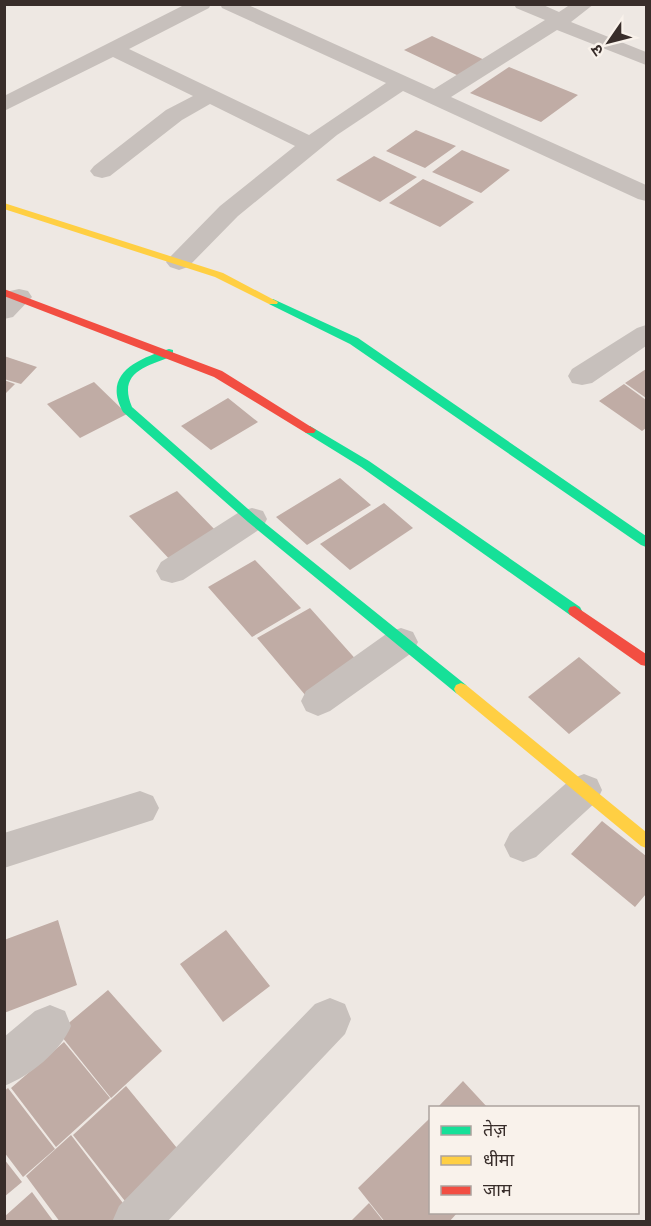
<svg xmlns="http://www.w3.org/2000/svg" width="651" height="1226" font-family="Lato,'Noto Sans Devanagari',sans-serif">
<rect width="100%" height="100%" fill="#eee8e3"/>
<path fill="#c0aca5" d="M 432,36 L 489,62 L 461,77 L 404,50 Z
M 509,67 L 578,95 L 541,122 L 470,93 Z
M 416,130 L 456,146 L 425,168 L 386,151 Z
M 462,150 L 510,170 L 481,193 L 432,172 Z
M 374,156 L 417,177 L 380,202 L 336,180 Z
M 423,179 L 474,202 L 440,227 L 389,203 Z
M 4,356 L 37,367 L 21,384 L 4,379 Z
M 646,369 L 646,398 L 625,383 Z
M 4,380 L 15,384 L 4,395 Z
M 94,382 L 127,414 L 80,438 L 47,404 Z
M 624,384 L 646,400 L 646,428 L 642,431 L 599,401 Z
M 228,398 L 258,422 L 211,450 L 181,426 Z
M 340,478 L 371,505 L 307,545 L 276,517 Z
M 177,491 L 221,536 L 173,563 L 129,516 Z
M 384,503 L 413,528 L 350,570 L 320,544 Z
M 255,560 L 301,608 L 252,637 L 208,587 Z
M 310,608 L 360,664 L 306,696 L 257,638 Z
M 579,657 L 621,693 L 569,734 L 528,697 Z
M 602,821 L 646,856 L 646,894 L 635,907 L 571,854 Z
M 58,920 L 77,985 L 4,1013 L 4,940 Z
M 226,930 L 270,986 L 223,1022 L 180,964 Z
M 108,990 L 162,1051 L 111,1098 L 58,1032 Z
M 64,1042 L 110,1098 L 56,1147 L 11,1088 Z
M 463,1081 L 488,1108 L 437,1108 Z
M 126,1086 L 186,1159 L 132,1210 L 73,1135 Z
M 8,1088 L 55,1149 L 23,1177 L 4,1152 L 4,1091 Z
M 429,1119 L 430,1212 L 458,1212 L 449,1222 L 385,1222 L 358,1188 Z
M 71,1135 L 129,1211 L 118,1222 L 60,1222 L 26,1176 Z
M 4,1159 L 22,1182 L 4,1197 Z
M 32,1192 L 54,1222 L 4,1222 L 4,1217 Z
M 369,1203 L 384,1222 L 350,1222 Z"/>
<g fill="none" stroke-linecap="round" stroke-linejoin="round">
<path fill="#c7c0bc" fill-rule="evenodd" d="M 186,4 L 211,4 L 209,8 L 129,49 L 309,135 L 386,83 L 222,8 L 220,4 L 246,4 L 434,89 L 545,20 L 516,8 L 514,4 L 541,4 L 559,12 L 571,4 L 594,4 L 571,22 L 646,52 L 646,65 L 557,30 L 451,97 L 646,185 L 646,201 L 638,199 L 403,91 L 337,135 L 238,216 L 188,267 L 179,270 L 170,267 L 166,262 L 170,257 L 220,206 L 295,146 L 210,104 L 182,120 L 110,176 L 102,178 L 94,176 L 90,171 L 94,166 L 166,110 L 193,96 L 113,57 L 4,111 L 4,96 Z
M 19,289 L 28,291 L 32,297 L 13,317 L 4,319 L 4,296 L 10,291 Z
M 646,325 L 646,346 L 592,383 L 582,385 L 572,383 L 568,376 L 572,369 L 637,328 Z
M 252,508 L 263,511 L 267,519 L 263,527 L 183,580 L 172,583 L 161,580 L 156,571 L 161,562 L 241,511 Z
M 401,628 L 413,632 L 418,642 L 413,652 L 330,711 L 318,716 L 306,711 L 301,701 L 306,691 L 389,632 Z
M 584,774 L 597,779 L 602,790 L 597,801 L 536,857 L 523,862 L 510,857 L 504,845 L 510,833 L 571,779 Z
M 140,791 L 153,796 L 159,808 L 153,820 L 4,868 L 4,833 Z
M 330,998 L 345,1004 L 351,1019 L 345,1034 L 167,1222 L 112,1222 L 119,1206 L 315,1004 Z
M 50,1005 L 65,1011 L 71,1026 C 61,1051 30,1076 4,1086 L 4,1037 L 35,1011 Z"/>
<path fill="#16e098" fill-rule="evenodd" d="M 273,299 L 358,338 L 646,536 L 646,547 L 641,545 L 350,344 L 269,304 L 269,300 Z
M 169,349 L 173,350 L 173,356 C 147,366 117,372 132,407 L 256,516 L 466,685 L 468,689 L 466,693 L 461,695 L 456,693 L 248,522 L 123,412 C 102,374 137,359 169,349 Z
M 310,426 L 369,461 L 580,607 L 582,611 L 580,615 L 570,615 L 361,467 L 306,433 L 304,430 L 306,427 Z"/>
<path fill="#ffcf43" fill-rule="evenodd" d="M 4,203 L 223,273 L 278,302 L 277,304 L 269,304 L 215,277 L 4,209 Z
M 461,683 L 466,685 L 646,832 L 646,848 L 641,846 L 456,693 L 454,689 L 456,685 Z"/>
<path fill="#f24e42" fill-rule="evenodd" d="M 4,289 L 222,371 L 316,430 L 314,433 L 306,433 L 214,377 L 4,296 Z
M 575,606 L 646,654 L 646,666 L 641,665 L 570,615 L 568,611 L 570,607 Z"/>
</g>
<rect width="651" height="1226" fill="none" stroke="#382d2a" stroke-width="12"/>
<rect x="429" y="1106" width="210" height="108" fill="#f9f2eb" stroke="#aca39e" stroke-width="1.5"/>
<rect x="441" y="1126" width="30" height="9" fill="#16e098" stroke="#aca39e" stroke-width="1.5"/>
<text x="483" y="1136" font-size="18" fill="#382d2a">तेज़</text>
<rect x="441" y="1156" width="30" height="9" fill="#ffcf43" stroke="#aca39e" stroke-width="1.5"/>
<text x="483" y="1166" font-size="18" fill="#382d2a">धीमा</text>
<rect x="441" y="1186" width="30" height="9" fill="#f24e42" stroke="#aca39e" stroke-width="1.5"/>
<text x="483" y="1196" font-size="18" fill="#382d2a">जाम</text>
<g transform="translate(609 42) rotate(235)" stroke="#f9f2eb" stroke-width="4.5" paint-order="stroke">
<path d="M0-4.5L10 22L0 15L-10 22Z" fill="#382d2a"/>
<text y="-9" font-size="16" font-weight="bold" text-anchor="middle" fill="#382d2a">उ</text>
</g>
</svg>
